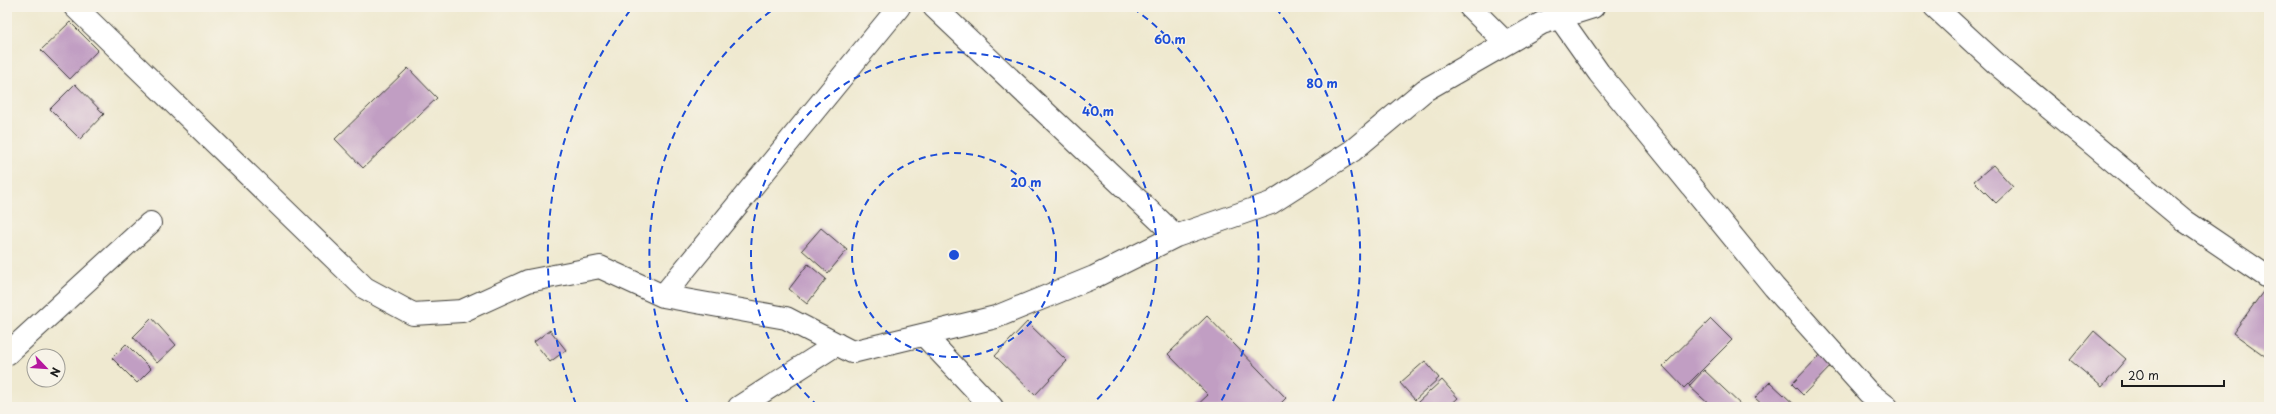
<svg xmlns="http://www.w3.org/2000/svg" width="2276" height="414" font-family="'Playpen Sans',sans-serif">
<rect width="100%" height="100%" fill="#f7f3e8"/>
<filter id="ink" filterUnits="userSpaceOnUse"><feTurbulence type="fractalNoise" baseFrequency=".025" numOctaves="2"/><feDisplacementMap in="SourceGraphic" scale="8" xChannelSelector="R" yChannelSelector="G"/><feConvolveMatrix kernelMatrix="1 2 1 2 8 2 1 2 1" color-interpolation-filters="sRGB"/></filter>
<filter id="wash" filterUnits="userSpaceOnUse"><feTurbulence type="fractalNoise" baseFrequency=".012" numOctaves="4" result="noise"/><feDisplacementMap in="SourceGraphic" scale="16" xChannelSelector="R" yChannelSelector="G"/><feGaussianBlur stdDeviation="0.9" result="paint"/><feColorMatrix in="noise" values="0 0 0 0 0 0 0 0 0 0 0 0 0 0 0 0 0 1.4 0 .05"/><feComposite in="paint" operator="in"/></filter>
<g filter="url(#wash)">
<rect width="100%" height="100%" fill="#efe9d0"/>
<g id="blocks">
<path fill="#c19ec3" d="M 70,22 L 98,50 L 70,79 L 41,50 Z
M 408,68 L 437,98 L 363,168 L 335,139 Z
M 75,84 L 104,114 L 80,139 L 50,109 Z
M 1993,165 L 2013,187 L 1996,203 L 1974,181 Z
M 821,228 L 847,250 L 828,273 L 802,250 Z
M 808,264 L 826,279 L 807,304 L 789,289 Z
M 2265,289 L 2269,292 L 2269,359 L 2233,333 Z
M 1207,316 L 1286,398 L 1277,407 L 1195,407 L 1208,395 L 1168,354 Z
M 152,318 L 176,345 L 157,363 L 133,337 Z
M 1711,319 L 1732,340 L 1684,388 L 1663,366 Z
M 1027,322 L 1067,361 L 1035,395 L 995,356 Z
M 550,330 L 566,350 L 550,362 L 534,342 Z
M 2094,331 L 2126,359 L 2102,387 L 2070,360 Z
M 126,344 L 151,369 L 137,383 L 112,358 Z
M 1822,353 L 1834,363 L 1803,395 L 1792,384 Z
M 1425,361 L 1439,378 L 1415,400 L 1400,383 Z
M 1704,370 L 1743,407 L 1712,407 L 1689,386 Z
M 1442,380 L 1458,398 L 1448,407 L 1423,407 L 1418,402 Z
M 1770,382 L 1797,407 L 1765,407 L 1755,398 Z"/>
</g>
</g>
<g filter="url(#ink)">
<use href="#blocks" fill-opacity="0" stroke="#3c3b37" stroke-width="1"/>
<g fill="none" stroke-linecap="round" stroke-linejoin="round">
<g stroke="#3c3b37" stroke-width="24">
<path id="street" d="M 75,7 L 365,288 L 413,314 L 462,311 L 528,281 L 600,267 L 663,296 L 786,318 L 852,352 L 996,317 L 1094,277 L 1176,236 L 1271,203 L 1352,151 L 1425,90 L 1542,23 L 1593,7
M 934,7 L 1176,236
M 1470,7 L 1506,43
M 1935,7 L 2000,67 L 2185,221 L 2269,278
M 1560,18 L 1599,73 L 1774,287 L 1868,392 L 1887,407
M 663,296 L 899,7
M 924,335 L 992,407
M 7,354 L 150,223
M 739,407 L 837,344"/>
</g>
<use href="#street" stroke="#fff" stroke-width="22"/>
</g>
</g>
<g fill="none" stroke="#1d4ed8" stroke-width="2" stroke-dasharray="7 5">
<circle cx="954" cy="255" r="102"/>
<path d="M818 406A203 203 0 1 1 1090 406"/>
<path d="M689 405A305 305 0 0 1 775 8M1133 8A305 305 0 0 1 1219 405"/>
<path d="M576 404A406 406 0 0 1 632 8M1276 8A406 406 0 0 1 1332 404"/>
</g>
<circle cx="954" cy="255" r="6" fill="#1d4ed8" stroke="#f7f3e8" stroke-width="2"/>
<g font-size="12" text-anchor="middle" font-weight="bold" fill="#1d4ed8" stroke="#f7f3e8" stroke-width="3" stroke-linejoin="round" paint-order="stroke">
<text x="1170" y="44">60 m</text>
<text x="1322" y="88">80 m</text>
<text x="1098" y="116">40 m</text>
<text x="1026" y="187">20 m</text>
</g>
<rect width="2276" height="414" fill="none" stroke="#f7f3e8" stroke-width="24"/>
<g transform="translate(46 368) rotate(115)"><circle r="19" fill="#f7f3e8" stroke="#9f9d96"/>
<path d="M0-3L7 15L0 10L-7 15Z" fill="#b5179e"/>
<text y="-6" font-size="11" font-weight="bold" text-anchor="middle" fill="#1c1c1c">N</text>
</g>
<path d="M2122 380v6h102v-6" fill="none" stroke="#1c1c1c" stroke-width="2"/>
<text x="2128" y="380" font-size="12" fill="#1c1c1c" stroke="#f7f3e8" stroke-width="3" paint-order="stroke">20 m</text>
</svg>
